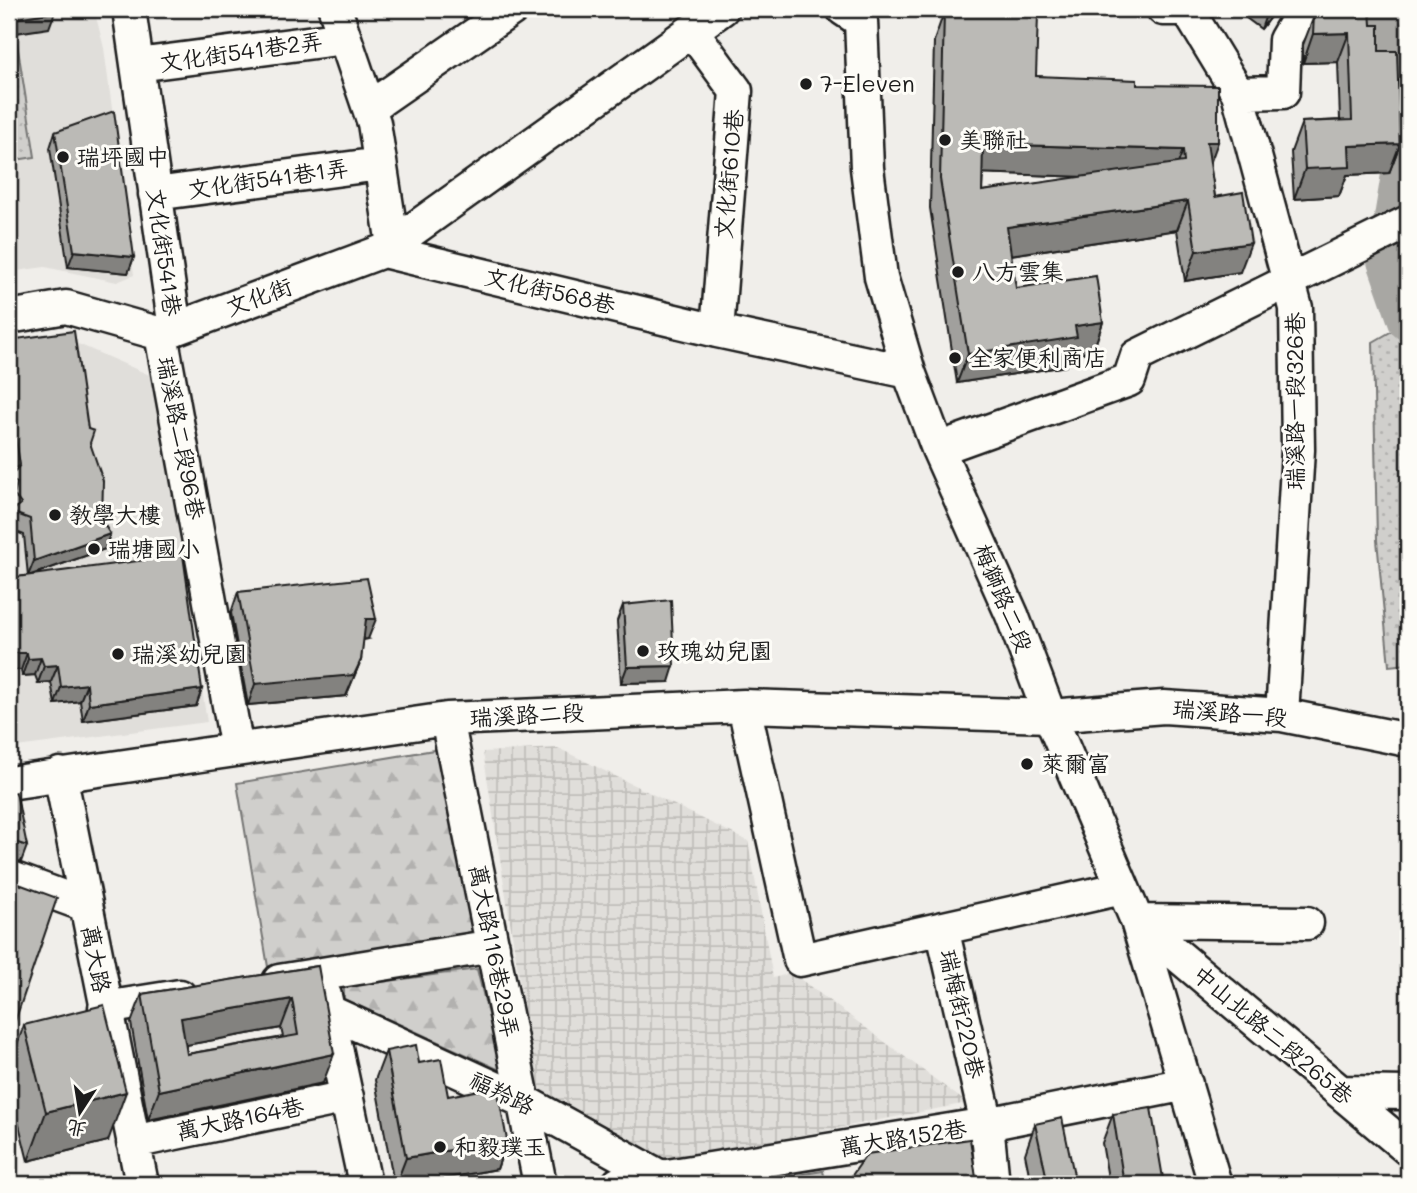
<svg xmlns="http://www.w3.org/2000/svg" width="1417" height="1193" font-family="Mali,'LXGW WenKai TC',sans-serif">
<defs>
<pattern id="industrial-grid" width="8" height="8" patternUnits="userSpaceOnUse" patternTransform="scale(1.75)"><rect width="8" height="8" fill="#e0deda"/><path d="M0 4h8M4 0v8" fill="none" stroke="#c0beba"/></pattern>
<pattern id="grass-dots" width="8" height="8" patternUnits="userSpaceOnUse" patternTransform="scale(1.75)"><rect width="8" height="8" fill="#d0cfcc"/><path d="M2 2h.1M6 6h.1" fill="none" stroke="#b2b1af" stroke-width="1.8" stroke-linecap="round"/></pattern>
<pattern id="forest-firs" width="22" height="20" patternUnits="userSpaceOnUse" patternTransform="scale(1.75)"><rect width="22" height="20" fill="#d0cfcc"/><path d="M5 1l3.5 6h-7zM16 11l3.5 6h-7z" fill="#b2b1af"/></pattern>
</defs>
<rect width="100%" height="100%" fill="#f0eeea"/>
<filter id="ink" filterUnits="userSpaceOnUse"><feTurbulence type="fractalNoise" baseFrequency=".0143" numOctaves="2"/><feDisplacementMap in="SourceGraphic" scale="14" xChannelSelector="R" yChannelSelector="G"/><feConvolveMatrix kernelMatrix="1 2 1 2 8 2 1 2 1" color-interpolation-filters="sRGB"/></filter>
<g filter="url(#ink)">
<path fill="#e0deda" d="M 9,9 L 94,9 L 104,48 L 134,275 L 117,282 L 45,267 L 9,272 Z
M 69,340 L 154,377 L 207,722 L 9,748 L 9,347 Z"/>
<path fill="url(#industrial-grid)" d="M 558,748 L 748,841 L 773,978 L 792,973 L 967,1103 L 668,1161 L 537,1090 L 483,752 Z"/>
<path fill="url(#grass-dots)" stroke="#767674" stroke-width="2" d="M 17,43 L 35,157 L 9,161 L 9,45 Z
M 1408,219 L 1408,321 L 1387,261 L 1393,226 Z
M 1408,322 L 1408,664 L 1389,666 L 1377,540 L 1373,342 Z"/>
<path fill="url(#forest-firs)" stroke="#767674" stroke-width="2" d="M 440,749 L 476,932 L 268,967 L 237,783 Z
M 477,969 L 502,1071 L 344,999 L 344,987 Z
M 823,1171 L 826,1184 L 741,1184 Z"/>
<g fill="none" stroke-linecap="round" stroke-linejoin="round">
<path stroke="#a8a7a3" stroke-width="40" d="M 1370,9 L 1398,56 L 1408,101
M 1408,132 L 1387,261 L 1408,321"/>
<g stroke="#1c1c1c" stroke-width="37">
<path id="minor" d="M 129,9 L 175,329
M 335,9 L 374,123 L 393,245
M 843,9 L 861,21 L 867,168 L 881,277 L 909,372 L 938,449 L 1012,615 L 1050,716 L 1137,921 L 1215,1184
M 1163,9 L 1187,9 L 1238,93 L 1283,92 L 1285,40 L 1303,9
M 692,31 L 736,91 L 717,331
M 137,65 L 345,38
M 1238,93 L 1296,308 L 1298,450 L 1282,715
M 369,108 L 512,9
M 155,194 L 380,164
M 383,251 L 717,331 L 909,372
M 9,317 L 66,307 L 161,334 L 383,251 L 722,9
M 161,334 L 237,749
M 938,449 L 1129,380 L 1137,356 L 1408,222
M 744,706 L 800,960 L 1123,888
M 447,719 L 540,1184
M 60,774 L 142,1184
M 9,783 L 447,719 L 744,706 L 1050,716 L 1164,707 L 1282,715 L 1408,740
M 9,877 L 85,905
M 1137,921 L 1408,1149
M 1137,921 L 1307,923
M 942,928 L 987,1124 L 993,1184
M 279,981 L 493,946
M 325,996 L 365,1184
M 105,1008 L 180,996
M 328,1011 L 523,1101 L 668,1181
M 1342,1092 L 1408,1093
M 133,1142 L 347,1097
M 618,1184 L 987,1124 L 1186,1084"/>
</g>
<use href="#minor" stroke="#fdfcf7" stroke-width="32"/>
</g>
<path fill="#a1a09d" stroke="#1c1c1c" stroke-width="2" fill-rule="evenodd" d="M 1234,9 L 1276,9 L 1261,29 Z
M 944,12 L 1036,76 L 1137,85 L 1210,164 L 1215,197 L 1240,272 L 1185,281 L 1177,230 L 1011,255 L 1016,288 L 1103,322 L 1093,351 L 1070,355 L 1066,366 L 957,383 L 930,208 L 934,41 ZM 983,173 L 1084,177 L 982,191 Z
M 1314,16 L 1371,25 L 1379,51 L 1400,144 L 1389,173 L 1347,175 L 1339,196 L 1294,199 L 1291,152 L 1302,122 L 1340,120 L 1338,62 L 1303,63 L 1303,45 Z
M 55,132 L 134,257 L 128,273 L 68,267 L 50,148 Z
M 9,340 L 90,443 L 102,521 L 110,534 L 105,549 L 31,575 L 202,689 L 196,706 L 83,721 L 80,701 L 55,704 L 51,682 L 38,683 L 35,675 L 22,676 L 21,670 L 9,670 L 9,578 L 28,576 L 24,535 L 9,529 L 9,518 L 10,513 L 9,510 L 11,499 L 9,497 L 9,478 L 13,473 L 9,445 Z
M 238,592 L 368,639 L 363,640 L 361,660 L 346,696 L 248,705 L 231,613 Z
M 623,605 L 669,682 L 621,683 L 617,621 Z
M 9,793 L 27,846 L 21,862 L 9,858 Z
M 318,966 L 323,1083 L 148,1120 L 131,1023 L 142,994 ZM 281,1028 L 283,1037 L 187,1054 L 186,1045 Z
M 24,1025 L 108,1141 L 28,1161 L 9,1085 L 9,1067 Z
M 386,1051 L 419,1063 L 448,1096 L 507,1140 L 497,1169 L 413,1184 L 394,1184 L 375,1080 Z
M 1113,1114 L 1164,1184 L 1109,1184 L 1102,1143 Z
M 1035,1124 L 1076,1184 L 1031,1184 L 1025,1154 Z"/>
<path fill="#83827f" stroke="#1c1c1c" stroke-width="2" d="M 1268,9 L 1276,9 L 1261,29 Z
M 55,12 L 49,28 L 9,34 L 9,19 Z
M 1349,33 L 1338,62 L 1303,63 L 1313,34 Z
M 1207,142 L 1218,142 L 1207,172 Z
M 983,144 L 1183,150 L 1172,180 L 973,173 Z
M 1400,144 L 1389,173 L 1347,175 L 1339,196 L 1294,199 L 1305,169 L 1349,146 Z
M 1188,201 L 1177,230 L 996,257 L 1007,227 Z
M 1251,243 L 1240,272 L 1185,281 L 1196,251 Z
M 74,251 L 134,257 L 128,273 L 68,267 Z
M 1103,322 L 1093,351 L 1070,355 L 1066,366 L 957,383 L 968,354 L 1075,326 Z
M 110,534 L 105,549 L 28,576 L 34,561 Z
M 366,619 L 376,619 L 368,639 L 359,640 Z
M 9,653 L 27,653 L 21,670 L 9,670 Z
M 41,658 L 35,675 L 22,676 L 28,659 Z
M 361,660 L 346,696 L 248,705 L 255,684 Z
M 58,665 L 51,682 L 38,683 L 44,666 Z
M 674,666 L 669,682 L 621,683 L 627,667 Z
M 87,684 L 80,701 L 55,704 L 61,687 Z
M 202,689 L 196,706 L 83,721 L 89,704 Z
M 292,999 L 281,1028 L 170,1048 L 181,1018 Z
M 334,1054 L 323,1083 L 148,1120 L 159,1091 Z
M 126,1092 L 108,1141 L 28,1161 L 46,1112 Z
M 507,1140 L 497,1169 L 413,1184 L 396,1184 L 406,1158 Z"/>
<path fill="#bbbab6" stroke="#1c1c1c" stroke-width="2" fill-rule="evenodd" d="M 9,9 L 54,9 L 55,12 L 9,19 Z
M 1318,9 L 1370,9 L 1371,25 L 1379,25 L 1379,51 L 1397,51 L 1400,144 L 1349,146 L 1350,167 L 1305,169 L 1302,122 L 1352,120 L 1349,33 L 1313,34 L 1314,16 Z
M 944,12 L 1038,14 L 1036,76 L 1137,80 L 1137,85 L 1218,86 L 1218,142 L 1207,142 L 1215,197 L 1243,192 L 1251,243 L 1196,251 L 1188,201 L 1007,227 L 1016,288 L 1096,276 L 1103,322 L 1075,326 L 1077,337 L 968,354 L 940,179 ZM 983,144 L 1183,150 L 1184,162 L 982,191 Z
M 114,111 L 134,257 L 74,251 L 55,132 Z
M 74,331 L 88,429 L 94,431 L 90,443 L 103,481 L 102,521 L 110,534 L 34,561 L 30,519 L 11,512 L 21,504 L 14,495 L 17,483 L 9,478 L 20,465 L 12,412 L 9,414 L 9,340 Z
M 183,555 L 202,689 L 89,704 L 87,684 L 61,687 L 58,665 L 44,666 L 41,658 L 28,659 L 27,653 L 9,653 L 9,578 Z
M 367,578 L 376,619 L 366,619 L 361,660 L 354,675 L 255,684 L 238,592 Z
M 671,600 L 674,666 L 627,667 L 623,605 Z
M 16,792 L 27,846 L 9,840 L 9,793 Z
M 16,883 L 57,898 L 12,1030 L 9,1029 L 9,904 Z
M 318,966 L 334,1054 L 159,1091 L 142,994 ZM 292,999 L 298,1035 L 187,1054 L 181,1018 Z
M 104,1005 L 126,1092 L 46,1112 L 24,1025 Z
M 416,1045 L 419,1063 L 441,1059 L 448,1096 L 497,1087 L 507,1140 L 406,1158 L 386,1051 Z
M 1151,1108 L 1164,1184 L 1124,1184 L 1113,1114 Z
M 1062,1118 L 1076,1184 L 1048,1184 L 1035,1124 Z
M 970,1139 L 977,1184 L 846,1184 L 867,1154 Z"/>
</g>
<g fill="#1c1c1c" stroke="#fdfcf7" stroke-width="2.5">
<circle cx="806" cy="84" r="7"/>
<circle cx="945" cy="140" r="7"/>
<circle cx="63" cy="157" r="7"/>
<circle cx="958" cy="272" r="7"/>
<circle cx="955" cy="358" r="7"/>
<circle cx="55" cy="515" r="7"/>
<circle cx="94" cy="549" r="7"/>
<circle cx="643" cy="651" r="7"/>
<circle cx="118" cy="654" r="7"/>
<circle cx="1027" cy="764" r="7"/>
<circle cx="440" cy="1147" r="7"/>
</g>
<g text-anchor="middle" stroke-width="6" stroke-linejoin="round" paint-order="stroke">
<g font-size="23" fill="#1c1c1c" stroke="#fdfcf7">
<text transform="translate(241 52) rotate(-8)" y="8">文化街541巷2弄</text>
<text transform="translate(729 174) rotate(-85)" y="8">文化街610巷</text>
<text transform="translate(268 179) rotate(-8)" y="8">文化街541巷1弄</text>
<text transform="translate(164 252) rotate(82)" y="8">文化街541巷</text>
<text transform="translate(550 291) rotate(13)" y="8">文化街568巷</text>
<text transform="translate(259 297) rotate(-20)" y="8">文化街</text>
<text transform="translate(1295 401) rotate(-90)" y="8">瑞溪路一段326巷</text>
<text transform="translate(181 438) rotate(79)" y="8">瑞溪路二段96巷</text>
<text transform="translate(1003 598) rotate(67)" y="8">梅獅路二段</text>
<text transform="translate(1230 713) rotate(5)" y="8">瑞溪路一段</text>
<text transform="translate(527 715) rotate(-3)" y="8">瑞溪路二段</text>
<text transform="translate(494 951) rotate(79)" y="8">萬大路116巷29弄</text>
<text transform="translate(96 959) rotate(79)" y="8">萬大路</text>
<text transform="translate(962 1014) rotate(77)" y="8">瑞梅街220巷</text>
<text transform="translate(1273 1035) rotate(40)" y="8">中山北路二段265巷</text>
<text transform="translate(502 1093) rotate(26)" y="8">福羚路</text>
<text transform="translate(240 1119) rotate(-12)" y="8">萬大路164巷</text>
<text transform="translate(903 1138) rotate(-9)" y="8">萬大路152巷</text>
</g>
<g font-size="23" fill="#1c1c1c" stroke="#fdfcf7" text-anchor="start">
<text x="820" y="92">7-Eleven</text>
<text x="959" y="148">美聯社</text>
<text x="77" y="165">瑞坪國中</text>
<text x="972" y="280">八方雲集</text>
<text x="969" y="366">全家便利商店</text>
<text x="69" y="523">教學大樓</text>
<text x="108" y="557">瑞塘國小</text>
<text x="657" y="659">玫瑰幼兒園</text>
<text x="132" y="662">瑞溪幼兒園</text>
<text x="1041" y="772">萊爾富</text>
<text x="454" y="1155">和毅璞玉</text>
</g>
</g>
<rect width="1417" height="1193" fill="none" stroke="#fdfcf7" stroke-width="35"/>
<rect x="18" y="18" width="1382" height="1158" fill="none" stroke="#1c1c1c" stroke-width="2.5" filter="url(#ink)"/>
<g transform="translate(80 1112) rotate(192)" stroke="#fdfcf7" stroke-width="5" paint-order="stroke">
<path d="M0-5L12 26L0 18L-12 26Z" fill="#1c1c1c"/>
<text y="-10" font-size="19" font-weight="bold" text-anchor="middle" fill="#1c1c1c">北</text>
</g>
</svg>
